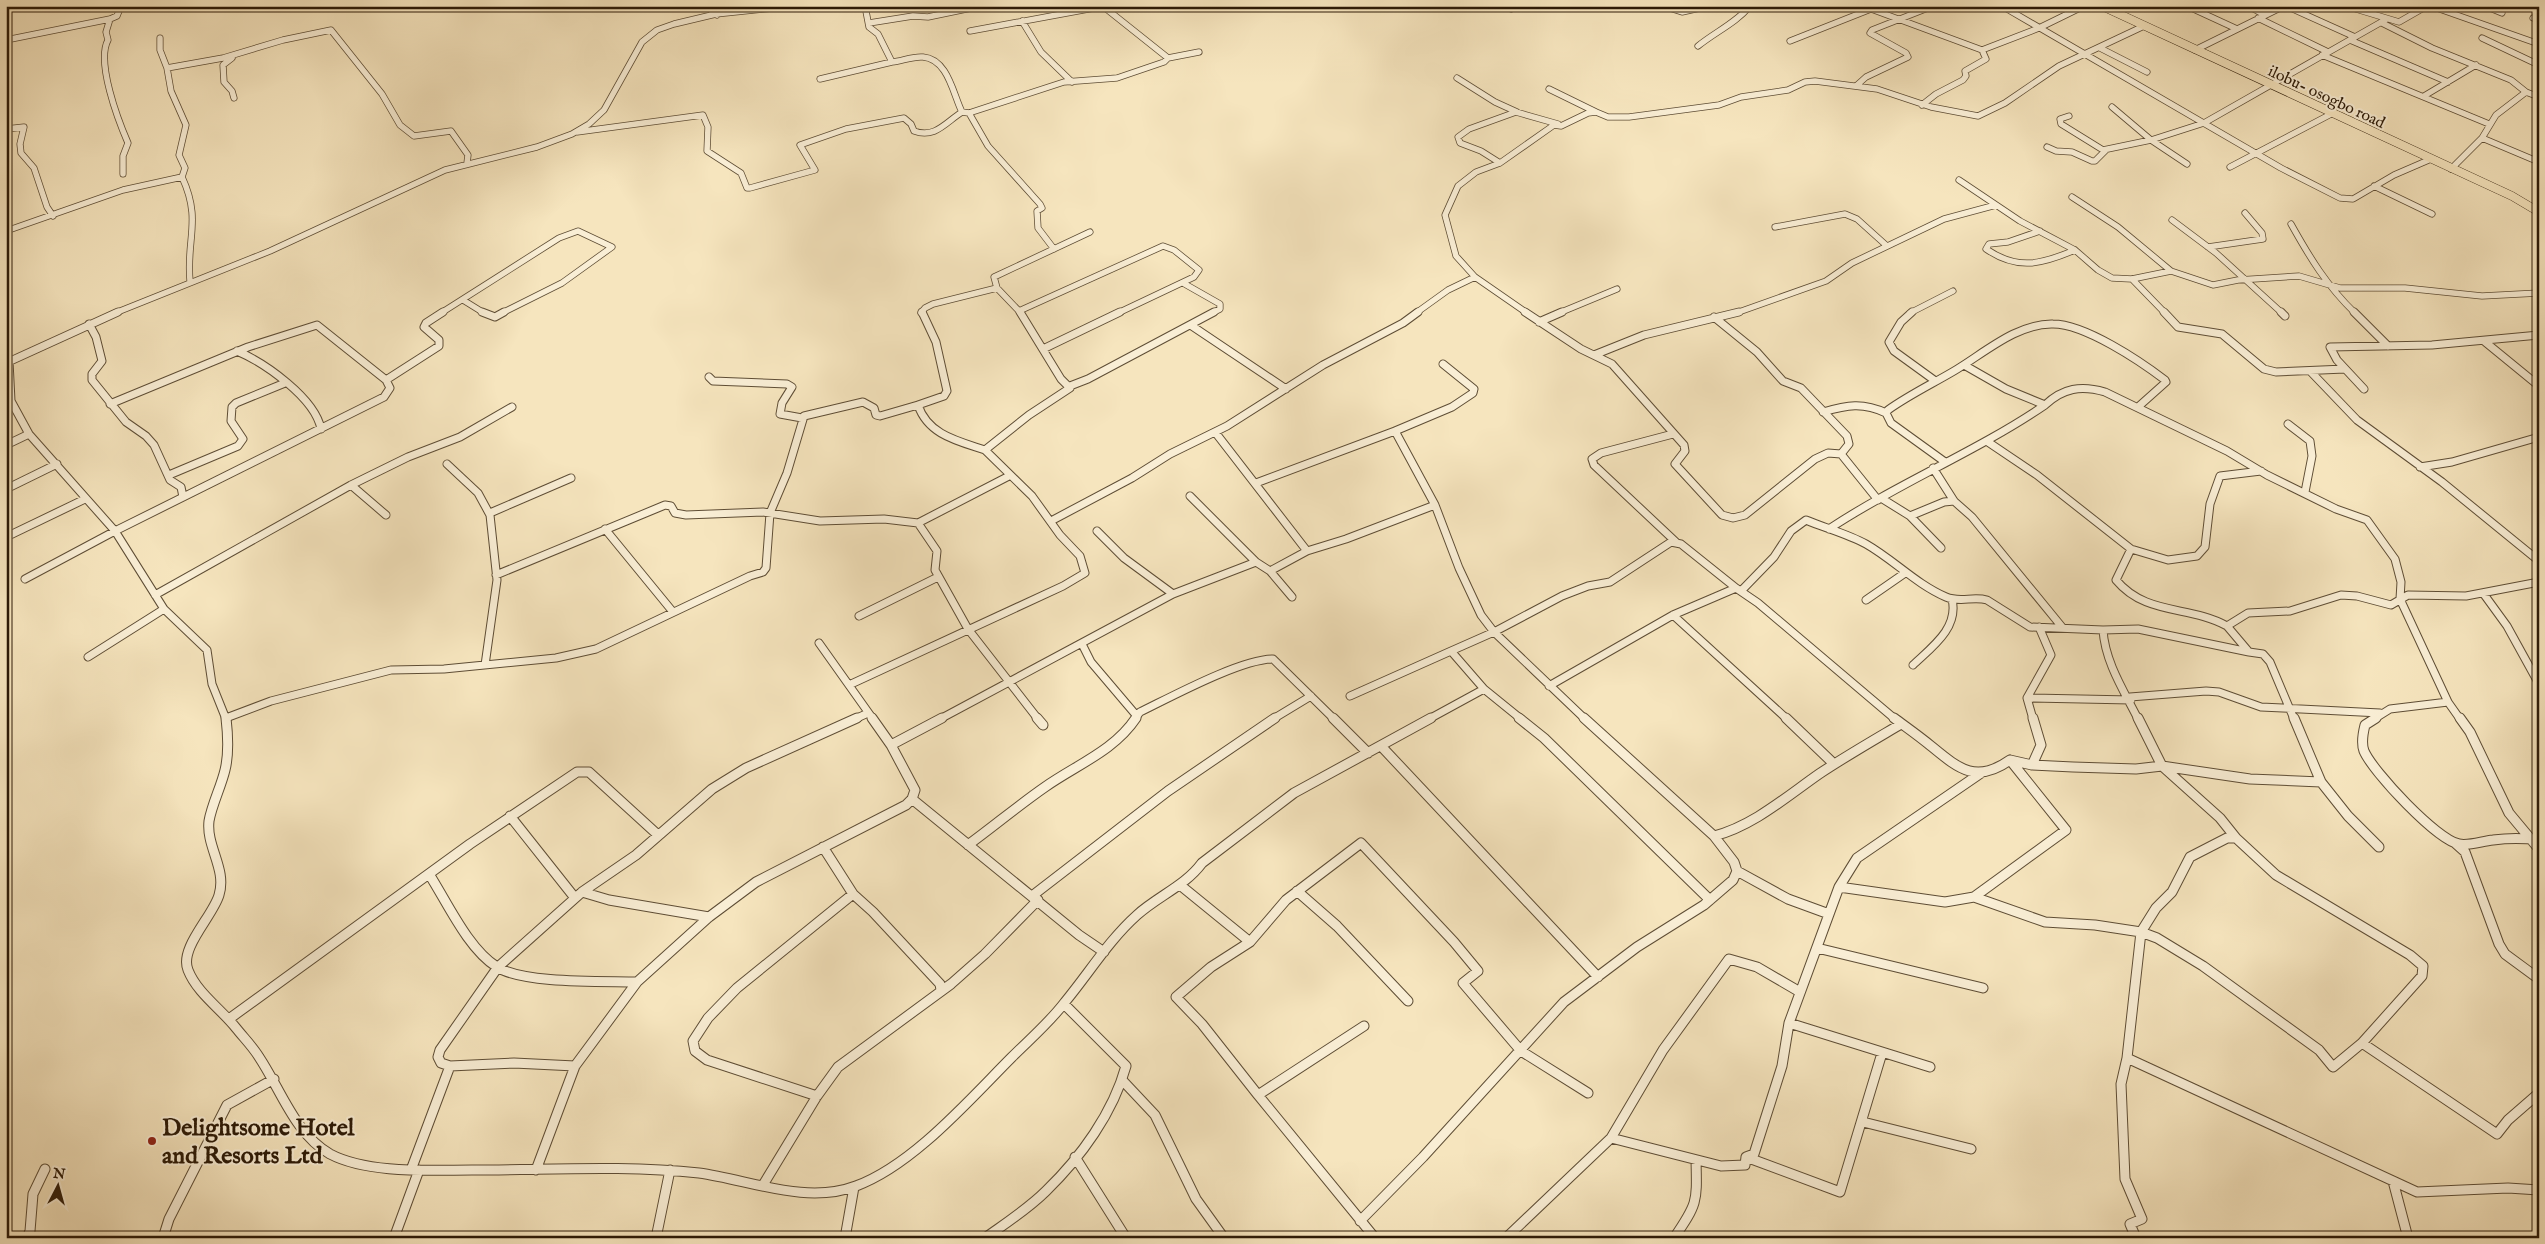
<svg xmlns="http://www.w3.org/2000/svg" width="2545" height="1244" font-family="'IM FELL English',serif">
<rect width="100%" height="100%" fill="#f6e5be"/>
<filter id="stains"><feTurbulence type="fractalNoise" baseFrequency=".004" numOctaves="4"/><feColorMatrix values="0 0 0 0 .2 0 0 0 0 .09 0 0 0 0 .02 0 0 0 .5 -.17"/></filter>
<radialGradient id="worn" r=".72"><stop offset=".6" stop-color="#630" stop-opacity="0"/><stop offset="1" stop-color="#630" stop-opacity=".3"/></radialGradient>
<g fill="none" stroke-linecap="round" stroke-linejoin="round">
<g stroke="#5e4d35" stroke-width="7">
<path id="minor-far2" d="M 706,6 L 717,15
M 1506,6 L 1511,9
M 1663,6 L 1682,12 L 1709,6
M 1863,6 L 1982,50 L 1986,59 L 1965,71 L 1966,76 L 1963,80 L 1936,94 L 1922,105
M 2002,6 L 2281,168 L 2340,198 L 2353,199 L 2394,175 L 2431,159
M 2187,6 L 2237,29
M 2248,6 L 2265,15
M 2286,6 L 2355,37 L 2385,20
M 2346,6 L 2399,22 L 2427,6
M 2431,6 L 2539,44
M 2485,6 L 2502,13
M 1104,7 L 1168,58
M 2258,18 L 2328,52
M 2533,18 L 2539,20
M 110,19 L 106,32 L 108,40 C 96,62 118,120 128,143 L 123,156 L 123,174
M 1022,21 L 1041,52 L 1072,82
M 869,23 L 913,16 L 928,17 L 981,6
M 2382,23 L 2432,48 L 2511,80 L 2526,92 L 2496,115 L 2482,138 L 2451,169
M 970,31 L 1105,6
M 160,38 L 160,50 L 167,68
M 2482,38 L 2539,65
M 6,40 L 110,19 L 117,16 L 121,6
M 2350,40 L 2448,82
M 1790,41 L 1871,9
M 1698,46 C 1715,32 1736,23 1750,6
M 2100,48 L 2147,72
M 1982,50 L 2039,28 L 2084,6
M 2195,50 L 2284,6
M 2322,55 L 2489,124
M 232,58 L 223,65 L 224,82 L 232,91 L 234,98
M 892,62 C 902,61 913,56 923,57 C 948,59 953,94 962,112
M 1457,78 L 1495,102 L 1517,112
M 820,79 L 892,62 L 878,34 L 869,27 L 865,6
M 1856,86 L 1866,77 L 1908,57 L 1906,53 L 1870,33 L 1872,30 L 1933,6
M 1549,89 L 1596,112
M 2526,92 L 2539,97
M 2424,96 L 2476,65
M 2112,107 L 2151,140 L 2187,164
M 969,113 L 988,146 L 1040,204 L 1042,208 L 1037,211 L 1038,228 L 1054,249
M 2069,116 L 2060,119 L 2061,124 L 2103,150 L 2151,140 L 2204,123 L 2355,37
M 6,129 L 24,127 L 20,144 L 21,153 L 34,168 L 47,207 L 53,216
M 577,132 L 703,115 L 708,127 L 707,151 L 741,173 L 747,188 L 750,188 L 815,170 L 800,145 L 846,129 L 904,118 L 911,124 L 914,131 C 935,139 946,122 962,112 L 969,113 L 1064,82 L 1117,78 L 1164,62 L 1168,58 L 1199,52
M 2482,138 L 2539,162
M 2047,147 L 2056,151 L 2072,152 L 2092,161 L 2095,161 L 2106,150
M 1500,163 L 1481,151 L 1460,143 L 1458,137 L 1469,129 L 1516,112 L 1558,124
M 2230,167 L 2333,113
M 1959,180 L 2020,221 L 2075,250 L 2098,270 L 2112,278 L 2132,279 L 2171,271 L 2213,285 L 2238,280 L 2299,276 L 2340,288 L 2405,288 L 2482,296 L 2539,293
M 2374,186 L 2432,214
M 2072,197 L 2118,227 L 2171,271
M 2172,220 L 2216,253 L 2282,313
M 2291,224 C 2310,258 2327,286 2355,313
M 1775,227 L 1845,214 L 1857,219 L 1887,246
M 6,231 L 123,190 L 182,177
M 2040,231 L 2008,242 L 1989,244 L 1986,249 C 2018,271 2042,264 2075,250
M 2208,247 L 2263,239 L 2262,233 L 2245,213
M 2132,279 L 2165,313
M 190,281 C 186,239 202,220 182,177 L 185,168 L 179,155 L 186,125 L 171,91 L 167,68 L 223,58 L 283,40 L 331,30 L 382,94 L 400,125 L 414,136 L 451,131 L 468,155 L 467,163
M 1183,283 L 1220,304 L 1220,309 L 1212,313
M 463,300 L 484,313
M 1019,311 L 997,288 L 994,277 L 1090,232
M 115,313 L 270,251 L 445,170 L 537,147 L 572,134 L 589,124 L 604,110 L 642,42 L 657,30 L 674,24 L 716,14 L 793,6
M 441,313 L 559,238 L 578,231 L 612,247 L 562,283 L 502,313
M 921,313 L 925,308 L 933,304 L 997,288
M 1021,313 L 1019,311 L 1163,246 L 1174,250 L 1199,270 L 1194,277 L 1118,313
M 1416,313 L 1448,290 L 1475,277
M 1527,313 L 1475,277 L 1456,256 L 1445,215 L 1458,186 L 1476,172 L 1500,163 L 1554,125 L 1561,126 L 1588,113 L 1596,112 L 1608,117 L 1629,117 L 1719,105 L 1741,97 L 1788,90 L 1805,82 L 1815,81 L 1877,89 L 1931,107 L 1978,116 L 2005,103 L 2059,66 L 2144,26
M 1559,313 L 1617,289
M 1736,313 L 1826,281 L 1852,263 L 1944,219 L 1996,205
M 1910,313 L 1953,291"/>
</g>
<g stroke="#5e4d35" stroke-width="9">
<path id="minor-far1" d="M 482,312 L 495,317 L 504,312
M 922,312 L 936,342 L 947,391 L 944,396 L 918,405 C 928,435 958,441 985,450
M 1525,312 L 1581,349 L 1612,364 L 1684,445 L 1685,451 L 1675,464 L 1722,515 L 1733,518 L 1745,515 L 1815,459 L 1828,453 L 1841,454 L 1878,500
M 1912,312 L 1901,322 L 1889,342 L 1894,351 L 1934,380
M 2164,312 L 2178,327 L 2222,334 L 2264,369 L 2276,372 L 2345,369
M 2281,312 L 2285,316
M 2354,312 L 2388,346
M 1714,317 L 1757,352 L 1783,381 L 1801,388 L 1847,436 L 1849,444 L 1841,454
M 1539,322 L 1562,312
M 89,324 L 96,337 L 102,361 L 92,374 L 92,380 L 126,422 L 146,436 L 154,445 L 170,480 L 181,487 L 183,497
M 1192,326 L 1286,389
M 2484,341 L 2539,386
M 1043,349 L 1120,312
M 237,351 C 265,363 315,398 321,429
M 6,355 L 9,361 L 11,401 L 29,434 L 115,531 L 164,609 L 207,650 L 212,684 L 226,719
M 1594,355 L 1644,335 L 1739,312
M 6,363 L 118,312
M 1443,364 L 1474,389 L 1473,393 L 1452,407 L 1395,431 L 1435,505 L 1459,568 L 1481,615 L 1494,632 L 1585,719
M 1964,365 L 2006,389 L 2045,405 C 2063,388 2081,385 2105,392 L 2227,451 L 2267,475 L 2336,509 L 2367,520 L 2395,559 L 2401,582 L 2400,599 L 2448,702 L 2390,709 L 2374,719
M 2311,372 L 2357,420 L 2442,482 L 2539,561
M 709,377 L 713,381 L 787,384 L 792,387 L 782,403 L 780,414 L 802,418
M 386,380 L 439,346 L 439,340 L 424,327 L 426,323 L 443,312
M 1070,386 L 1088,379 L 1214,312
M 2364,389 L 2337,360 L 2330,347 L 2432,345 L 2539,335
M 1823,412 C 1847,405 1863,402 1886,413
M 2288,424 L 2310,441 L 2312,456 L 2305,492
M 1215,432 L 1307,551
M 1673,434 L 1601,453 L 1592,459 L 1594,465 L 1677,543
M 1988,442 L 2037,475 L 2131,549 L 2168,560 L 2197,556 L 2205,547 L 2210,504 L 2220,476 L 2261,471
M 6,445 L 29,434
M 1945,462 L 1891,423 L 1886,413 L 1888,410 C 1909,395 1932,384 1954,371 C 1983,354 2017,323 2053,324 C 2085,324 2140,361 2165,380 L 2166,382 L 2138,407
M 447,464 L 478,493 L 490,515 L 497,580 L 485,665
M 2420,467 L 2452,462 L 2539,437
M 1933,468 L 1954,501 L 1972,517 L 2062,627
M 169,475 L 238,446 L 243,439 L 231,421 L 232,407 L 236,403 L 285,383
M 1256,483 L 1395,431
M 351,485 L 386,515
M 6,489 L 57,464
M 1190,496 L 1256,562 L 1270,571 L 1292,597
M 1881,498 L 1910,516
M 490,513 L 571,478
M 1051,521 L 1132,478 L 1170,454 L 1227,426 L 1323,365 L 1403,323 L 1418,312
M 918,523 L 1009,476
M 605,529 L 673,612
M 1829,529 C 1898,483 1976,452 2045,405
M 1097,531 L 1124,558 L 1173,594
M 6,537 L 85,499
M 1941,548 L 1910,516 L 1944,502 L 1954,501
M 2131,549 L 2116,580 C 2146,616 2189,605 2227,626
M 1270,571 L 1307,551 L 1346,539 L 1435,505
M 496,575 L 665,505 L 671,506 L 675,513 L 686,515 L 763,512 L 820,521 L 884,519 L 918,523 L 937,551 L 935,570 L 968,629 L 1038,719
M 25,579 L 115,531 L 384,397 L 390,388 L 386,380 L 317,325 L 248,347 L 110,404
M 1741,591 L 1774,557 L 1791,531 L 1806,520 C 1825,528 1848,534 1866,544 C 1894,560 1916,584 1946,597 C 1960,603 1973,596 1987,600 L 2030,627 L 2103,630
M 2483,593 L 2507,626 L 2539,684
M 155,595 L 351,485 L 408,457 L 460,437 L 512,407
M 1866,600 L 1905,573
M 1673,615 L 1787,719
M 859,616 L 938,577
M 819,643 L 873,719
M 1082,644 L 1091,662 L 1136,715 L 1140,712
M 2249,652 L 2263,654 L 2270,662 L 2294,719
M 88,657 L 164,609
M 1913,665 C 1932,647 1959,628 1952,599
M 849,685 L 1063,586 L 1085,573 L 1080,556 L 1060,535 L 1032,496 L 985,450 L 1029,415 L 1070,388 L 1061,379 L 1020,312
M 1549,686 L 1673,615 L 1736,588 L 1758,603 L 1895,719
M 1350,696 L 1451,651
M 2027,698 L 2131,700 L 2130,697 L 2206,691 L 2219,692 L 2261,707 L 2380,713
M 2448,702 L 2460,719
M 226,718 L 271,701 L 391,670 L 444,669 L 556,658 L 596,649 L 750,576 L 763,572 L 766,568 L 770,513 L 787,473 L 804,416 L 863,402 L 874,408 L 876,415 L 880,416 L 918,405
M 855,719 L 868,713
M 940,719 L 1173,594 L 1256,562
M 1135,719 L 1140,712 C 1171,697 1241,659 1273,659 L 1334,719
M 1273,719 L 1311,696
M 1429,719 L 1484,689
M 1521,719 L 1484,689 L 1451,651 L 1494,632 L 1562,596 L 1588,586 L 1610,582 L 1671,542 L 1681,544 L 1736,588
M 2033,719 L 2027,698 L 2051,655 L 2039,627
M 2138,719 C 2124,691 2105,662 2103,630 L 2138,629 L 2249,652 L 2227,626 L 2248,613 L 2290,611 L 2341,595 L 2357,596 L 2391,605 L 2408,595 L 2466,596 L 2539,582"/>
</g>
<g stroke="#5e4d35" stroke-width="11">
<path id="minor" d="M 226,718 C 228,735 229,754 225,770 C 221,787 212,804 209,821 C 206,847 227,869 219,895 C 213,916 179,948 188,970 C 197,993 221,1009 236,1028 C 244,1038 253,1047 259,1057 C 281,1090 295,1134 330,1154 C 368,1174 430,1170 472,1170 C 547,1170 625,1165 699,1173 C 750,1180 806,1205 856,1186 C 913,1165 969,1100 1012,1057 C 1030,1039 1050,1022 1065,1002 C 1089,973 1109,940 1137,915 C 1158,896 1185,886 1202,863 L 1294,793 L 1431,718
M 1037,718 L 1043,725
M 1333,718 L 1368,753
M 1519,718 L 1544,738 L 1710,900
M 1584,718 L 1714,836 C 1753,826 1786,797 1819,774 C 1846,756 1874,740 1901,724
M 1786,718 L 1834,764
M 1894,718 C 1906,727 1919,736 1931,746 C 1959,769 1976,784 2010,760 L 2032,765 L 2073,767 L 2136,769 L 2162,766 L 2250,779 L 2321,782
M 2138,718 L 2162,766 L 2220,818 L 2236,838
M 2294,718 L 2321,782 L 2348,816 L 2379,847
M 2376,718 L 2365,725 C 2363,733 2361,743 2364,751 C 2373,772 2437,840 2459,844 C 2470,846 2482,841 2493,840 C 2508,838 2524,838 2539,840
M 2460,718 L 2470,732 L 2509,813 L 2539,849
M 891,745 L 942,718
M 1381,746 L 1598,977
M 2032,765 L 2041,745 L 2033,718
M 912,799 L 1079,935 L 1104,952
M 510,816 L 575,898
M 2227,838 L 2236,838 L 2276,875 L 2410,955 L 2423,966 L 2422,976 L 2362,1043 L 2333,1067 L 2319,1050 L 2203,966 L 2157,938 L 2141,932 L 2156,908 L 2172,892 L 2190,857 Z
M 2455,843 L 2465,852 L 2499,944 L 2505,954 L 2539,979
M 968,845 C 994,826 1019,805 1045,787 C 1076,765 1114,751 1136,718
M 823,847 L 853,894 L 873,912 L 940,984 L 941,990
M 1737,871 L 1788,899 L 1829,914
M 429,874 C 447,902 468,949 497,967 C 524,984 603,981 637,982
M 1180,885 L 1250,942 L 1211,967 L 1176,997 L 1202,1024 L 1258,1095 L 1364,1026
M 1839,887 L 1945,902 L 1974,897 L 2066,830 L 2010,760
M 1297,891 L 1337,926 L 1408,1001
M 582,892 L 609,900 L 709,917
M 1032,896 L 1168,791 L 1275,718
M 1974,897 L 2045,922 L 2095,925 L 2141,932 L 2127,1058
M 1250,942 L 1286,900 L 1361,843 L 1454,942 L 1478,971 L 1463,983 L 1521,1051 L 1588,1093
M 1817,948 L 1983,988
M 229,1019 L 470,844 L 577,772 L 589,772 L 658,835
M 1789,1023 L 1930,1067
M 2362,1043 L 2497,1134 L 2508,1120 L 2539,1093
M 450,1066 L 441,1063 L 438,1057 L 440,1050 L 498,967 L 582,892 L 636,855 L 712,789 L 746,768 L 857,718
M 1123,1081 L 1155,1115 L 1196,1199 L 1224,1238
M 1258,1095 L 1375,1238
M 817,1096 L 707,1060 L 695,1051 L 693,1041 L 708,1018 L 737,988 L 853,894
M 1863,1122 L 1971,1149
M 1611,1138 L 1721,1166 L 1745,1165 L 1746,1157 L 1754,1154 L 1782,1066 L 1789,1023 L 1839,887 L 1857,858 L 1981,773
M 1075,1157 L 1126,1238
M 1746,1157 L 1840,1192 L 1882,1053
M 411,1170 L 450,1066 L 514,1063 L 575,1066
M 536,1170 L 575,1066 L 637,982 L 709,917 L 756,882 L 906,805 L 912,799 L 915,790 L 891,745 L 872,718
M 2393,1181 L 2408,1238
M 763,1185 L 817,1096 L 838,1067 L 951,984 L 985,954 L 1038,900
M 1360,1221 L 1423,1157 L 1564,1002 L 1637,947 L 1704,905 L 1733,880 L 1737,871 L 1734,862 L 1714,836
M 27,1238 L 30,1231 L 33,1194 L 45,1169
M 163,1238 L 169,1219 L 227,1105 L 274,1079
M 394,1238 L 419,1170
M 656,1238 L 670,1170
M 845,1238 L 854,1187
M 985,1238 C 1006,1223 1028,1209 1046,1191 C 1081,1157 1113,1113 1126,1066 L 1064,1004
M 1506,1238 L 1611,1138 L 1663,1050 L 1729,959 L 1757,967 L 1800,992
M 1674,1238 C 1698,1203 1697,1202 1696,1160
M 2136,1238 L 2130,1224 L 2142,1219 L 2125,1179 L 2121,1084 L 2127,1058 L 2417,1192 L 2508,1188 L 2539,1190"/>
</g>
<g stroke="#2c1a07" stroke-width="9">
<path id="primary" d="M 2102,6 L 2512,196 L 2539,212"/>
</g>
<use href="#minor-far2" stroke="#f9eed5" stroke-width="5.5"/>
<use href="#minor-far1" stroke="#f9eed5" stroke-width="7"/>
<use href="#minor" stroke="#f9eed5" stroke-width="9"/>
<use href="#primary" stroke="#f6e5be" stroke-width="8"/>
</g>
<circle fill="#8f2418" stroke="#f9eed5" stroke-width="2" cx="152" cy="1141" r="5"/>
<g text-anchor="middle" stroke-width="4" stroke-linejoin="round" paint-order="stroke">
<g font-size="16" fill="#2c1a07" stroke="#f9eed5">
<text transform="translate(2327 96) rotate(25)" y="6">ilobu- osogbo road</text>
</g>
<g font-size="24" font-weight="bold" fill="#2c1a07" stroke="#f9eed5" text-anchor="start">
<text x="162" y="1135">Delightsome Hotel<tspan x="162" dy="28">and Resorts Ltd</tspan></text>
</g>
</g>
<rect width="2545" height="1244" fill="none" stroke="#f6e5be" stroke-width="25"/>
<rect x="8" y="8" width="2530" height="1229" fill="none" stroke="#2c1a07" stroke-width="2.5"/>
<rect x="12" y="12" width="2520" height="1219" fill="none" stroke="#2c1a07"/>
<g transform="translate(58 1186) rotate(6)" stroke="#f9eed5" stroke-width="4" paint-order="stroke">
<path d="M0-4L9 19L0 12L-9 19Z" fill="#2c1a07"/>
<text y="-8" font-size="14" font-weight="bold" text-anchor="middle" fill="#2c1a07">N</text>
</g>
<rect width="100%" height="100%" filter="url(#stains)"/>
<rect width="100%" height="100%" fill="url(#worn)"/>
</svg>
